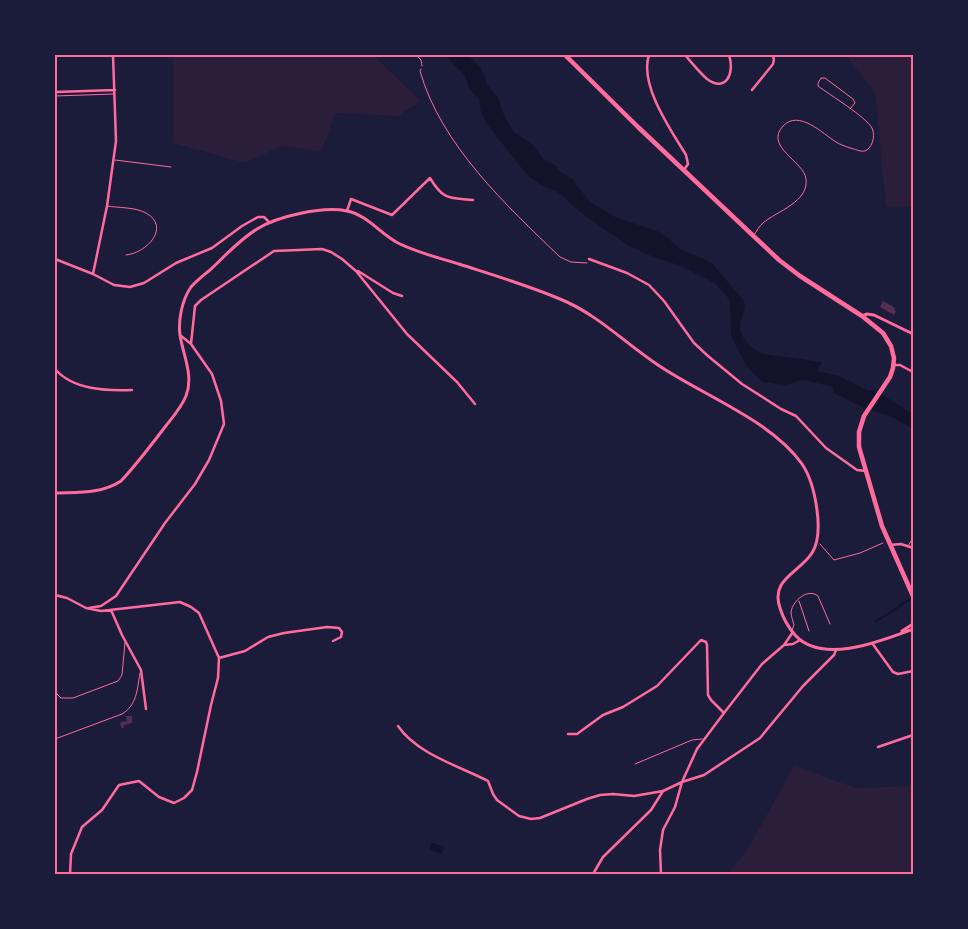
<svg xmlns="http://www.w3.org/2000/svg" width="968" height="929" font-family="'Asap Condensed',sans-serif">
<rect width="100%" height="100%" fill="#1b1b3a"/>
<path fill="#2a1e3b" d="M 173,55 L 373,55 L 421,101 L 398,116 L 335,113 L 322,151 L 281,146 L 245,163 L 173,143 Z
M 846,55 L 913,55 L 913,206 L 886,207 L 875,92 Z
M 794,766 L 856,788 L 913,786 L 913,874 L 728,874 L 749,847 Z"/>
<path fill="#12122b" d="M 459,55 L 468,55 L 480,67 L 485,77 L 488,86 L 497,96 L 505,118 L 514,132 L 533,145 L 544,160 L 555,165 L 560,172 L 572,179 L 590,202 L 615,217 L 662,233 L 680,249 L 712,263 L 744,301 C 746,308 743,313 741,321 C 737,336 749,347 762,354 L 822,362 L 817,371 L 839,376 L 867,390 L 874,390 L 913,414 L 913,429 L 892,417 L 863,407 L 834,393 L 832,386 C 821,385 811,380 801,380 C 797,380 795,383 790,384 C 782,386 772,383 763,382 L 748,368 L 736,345 L 731,335 L 730,300 L 715,283 L 679,265 L 656,258 L 628,245 L 584,215 L 559,193 L 538,183 L 528,176 L 486,123 L 481,112 L 479,99 L 470,89 L 461,68 Z
M 431,842 L 444,847 L 441,854 L 429,849 Z"/>
<g fill="none" stroke-linecap="round" stroke-linejoin="round">
<path stroke="#12122b" stroke-width="2" d="M 876,621 L 888,614 L 913,597"/>
<path stroke="#12122b" stroke-width="11" d="M 452,55 L 471,73"/>
</g>
<path fill="#542f53" d="M 883,301 L 895,308 L 894,310 L 896,311 L 894,315 L 880,307 Z
M 126,716 L 132,716 L 132,723 L 124,725 L 124,728 L 122,728 L 120,724 L 121,722 L 127,721 Z"/>
<g fill="none" stroke-linecap="round" stroke-linejoin="round">
<path stroke="#ff6b9d" stroke-width="1" d="M 421,69 L 420,71 C 441,145 506,205 560,257 L 571,262 L 587,263
M 820,544 L 834,560 L 860,553 L 883,543"/>
<path stroke="#ff6b9d" stroke-width="1" d="M 416,55 L 421,60 L 422,66
M 55,96 L 114,94
M 115,160 L 171,167
M 107,206 C 119,208 135,207 146,213 C 171,227 147,253 126,255
M 754,235 C 757,231 759,226 763,223 C 777,211 809,202 806,179 C 804,161 764,147 783,126 C 799,109 823,134 836,142 C 841,145 845,146 850,148 C 855,149 860,152 865,151 C 868,150 871,146 872,143 C 874,138 874,133 872,128 C 866,117 830,95 818,86 L 818,83 L 821,78 L 825,78 L 853,99 L 855,103 L 850,109
M 908,546 L 913,538
M 799,601 L 809,631
M 792,630 L 794,625 C 793,621 791,616 791,612 C 793,600 808,588 818,596 L 830,624
M 55,692 L 61,698 L 73,698 L 118,681 L 122,675 L 125,642
M 55,739 L 122,714 C 137,705 137,690 140,673
M 635,764 L 692,740 L 702,739"/>
<path stroke="#ff6b9d" stroke-width="2.5" d="M 649,55 C 639,85 671,130 686,155 L 688,164 L 684,170
M 685,55 C 692,63 699,72 707,79 C 726,93 735,73 729,55
M 752,90 L 773,64 L 774,59 L 772,55
M 55,92 L 115,90
M 347,211 L 351,199 L 392,215 L 430,178 C 443,200 449,198 473,200
M 55,259 L 93,274 L 114,285 L 130,287 L 144,283 L 176,263 L 212,248 L 242,226 L 258,217 L 264,217 L 269,222
M 589,259 L 627,273 L 649,285 L 664,301 L 694,343 L 708,356 L 742,384 L 781,409 L 796,416 L 826,448 L 857,470 L 866,471
M 358,271 L 393,293 L 402,296
M 93,274 L 107,206 L 116,141 L 113,55
M 191,344 L 195,306 L 201,300 L 274,251 L 322,249 L 331,252 L 342,259 L 356,271 L 407,334 L 457,382 L 475,404
M 894,365 L 900,365 L 913,372
M 55,369 C 73,390 107,391 132,390
M 890,545 L 901,544 L 913,548
M 55,595 L 67,598 L 86,608 L 101,611 L 180,602 L 191,607 L 199,613 L 219,658 L 218,678 L 211,705 L 197,772 L 192,790 L 184,798 L 174,803 L 159,797 L 139,781 L 119,785 L 102,810 L 82,827 L 71,854 L 70,874
M 89,608 L 101,606 L 116,596 L 165,523 L 195,484 L 209,460 L 224,424 L 221,401 L 212,374 L 191,344 L 180,335
M 111,610 L 122,635 L 141,670 L 146,709
M 793,632 L 784,645 L 793,644 L 800,640
M 872,643 L 893,672 L 898,674 L 913,671
M 219,658 L 245,651 L 268,637 L 284,633 L 327,627 L 339,628 L 342,632 L 341,637 L 333,641
M 398,726 C 417,754 459,766 488,781 L 493,794 L 497,800 L 519,816 L 531,819 L 540,818 L 587,799 L 600,795 L 613,794 L 634,796 L 663,791
M 568,734 L 577,734 L 603,715 L 623,707 L 657,686 L 701,640 L 706,642 L 707,645 L 708,695 L 711,700 L 724,713 L 762,664 L 784,645
M 878,747 L 913,735
M 593,874 L 603,857 L 651,810 L 663,791 L 682,782 L 697,749 L 724,713
M 661,874 L 660,850 L 663,830 L 675,807 L 682,782 L 704,775 L 760,738 L 803,686 L 834,655 L 836,650"/>
<path stroke="#ff6b9d" stroke-width="3" d="M 862,316 L 867,314 L 874,315 L 913,334
M 55,493 C 79,492 101,494 121,481 C 137,464 151,445 165,427 C 172,418 181,408 186,396 C 194,376 183,355 180,335 C 178,320 182,300 191,287 C 196,281 204,275 210,270 C 225,256 239,240 257,229 C 278,216 323,206 347,211 C 368,215 382,236 400,244 C 419,253 439,258 459,264 C 493,275 527,285 560,299 C 597,314 625,343 658,365 C 702,395 771,420 802,464 C 815,483 825,533 812,553 C 799,573 770,579 780,608 C 783,618 788,627 795,635 C 822,665 881,641 913,629
M 902,631 L 913,624"/>
<path stroke="#ff6b9d" stroke-width="4.5" d="M 565,55 L 638,127 L 779,260 L 800,276 L 862,316 L 883,333 L 891,346 L 894,358 L 893,368 L 890,377 L 864,416 L 859,432 L 859,447 L 882,526 L 913,596"/>
</g>
<rect width="968" height="929" fill="none" stroke="#1b1b3a" stroke-width="112"/>
<rect x="56" y="56" width="856" height="817" fill="none" stroke="#ff6b9d" stroke-width="2"/>
</svg>
